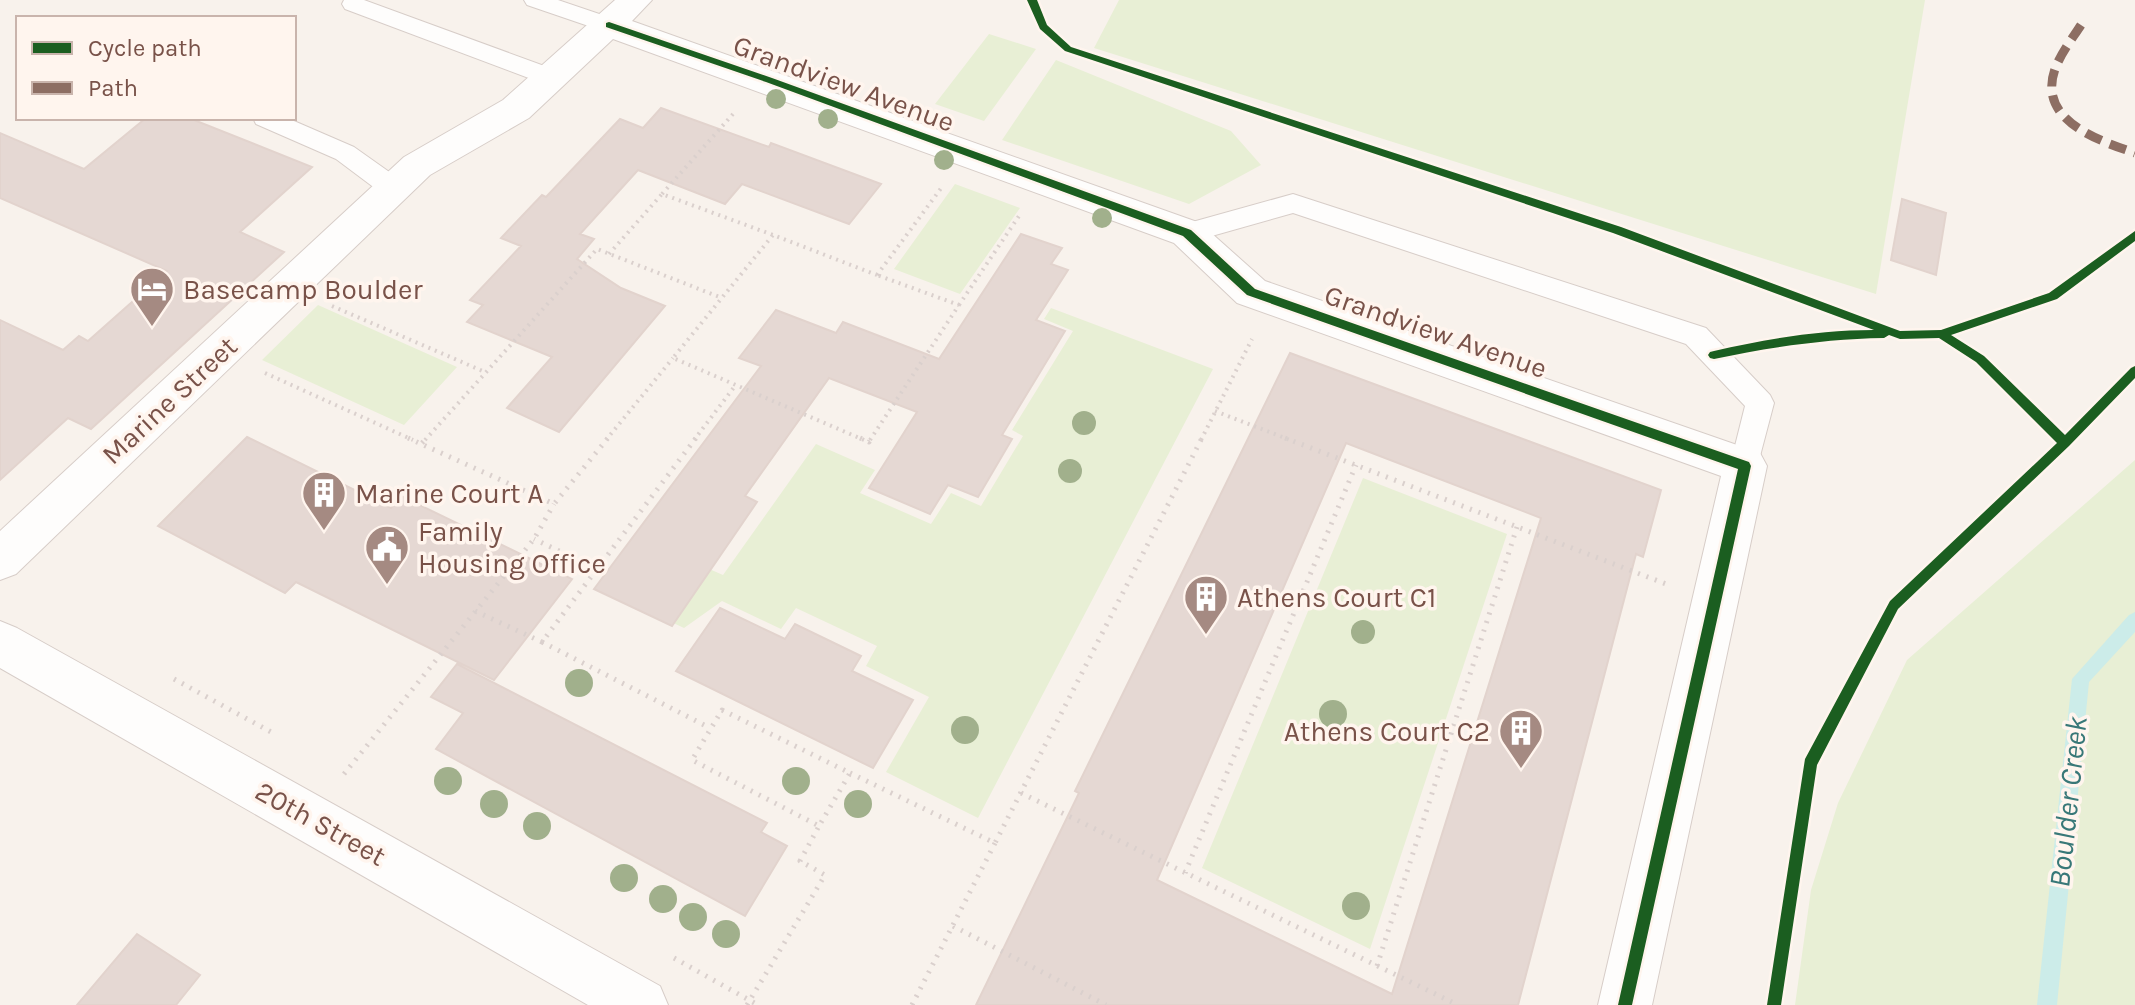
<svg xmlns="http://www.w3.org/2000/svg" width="2135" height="1005" font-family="Karla,sans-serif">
<rect width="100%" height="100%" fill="#f8f2ec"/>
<path fill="#e8efd5" d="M 1119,0 L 1925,0 L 1876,294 L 1094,48 Z
M 989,34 L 1036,49 L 984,121 L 935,104 Z
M 1056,60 L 1231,131 L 1261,165 L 1189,204 L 1002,140 Z
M 955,184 L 1020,208 L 960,294 L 894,269 Z
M 318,305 L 457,367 L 404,425 L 262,360 Z
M 1051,308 L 1213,369 L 978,818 L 886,772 L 929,697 L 866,666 L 877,646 L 796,608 L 781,629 L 722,601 L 684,628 L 669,621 L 707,568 L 723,575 L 816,444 L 875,470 L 860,493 L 931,524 L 951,493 L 981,506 L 1023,436 L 1012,430 L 1073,331 L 1044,319 Z
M 2135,460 L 2135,1005 L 1795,1005 L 1811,890 L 1838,803 L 1907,660 Z
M 1363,478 L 1507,534 L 1370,949 L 1202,868 Z"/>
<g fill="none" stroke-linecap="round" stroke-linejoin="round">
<path fill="#ccece9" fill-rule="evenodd" d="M 2135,612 L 2135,632 L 2089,682 L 2057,1005 L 2037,1005 L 2072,679 L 2129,615 Z"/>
</g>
<path fill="#e5d8d3" stroke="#e2d3cd" stroke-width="2" fill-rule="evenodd" d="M 661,108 L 769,147 L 771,143 L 881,184 L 849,224 L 742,184 L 725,204 L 638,170 L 580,234 L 594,239 L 577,259 L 621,288 L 665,306 L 559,432 L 507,408 L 552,357 L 467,322 L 483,305 L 470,300 L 521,246 L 501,238 L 542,195 L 546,197 L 620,119 L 643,128 Z
M 146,118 L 189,118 L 312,167 L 240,232 L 284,252 L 91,429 L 68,418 L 0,480 L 0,320 L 63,350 L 79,336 L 88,341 L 167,271 L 0,198 L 0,133 L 84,169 Z
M 1902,199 L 1946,213 L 1936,275 L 1891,260 Z
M 1021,234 L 1062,248 L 1051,264 L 1068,270 L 1036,320 L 1065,331 L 1002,435 L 1012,439 L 978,497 L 948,485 L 930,514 L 869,488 L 917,412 L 829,378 L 745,496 L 757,502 L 672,626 L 594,589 L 761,366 L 739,358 L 776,310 L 836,333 L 843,322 L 939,359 Z
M 1290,353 L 1661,490 L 1643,557 L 1636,554 L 1518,1005 L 976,1005 L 1079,793 L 1075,791 ZM 1346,443 L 1541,518 L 1392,994 L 1157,880 Z
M 247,437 L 391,508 L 401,496 L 572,579 L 494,680 L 296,582 L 285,593 L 158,526 Z
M 720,608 L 785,639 L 795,624 L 861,656 L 852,671 L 913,700 L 873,768 L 676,671 Z
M 457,664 L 767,823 L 761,832 L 787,846 L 745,916 L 436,749 L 463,713 L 431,697 Z
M 137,934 L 200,975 L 176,1005 L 77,1005 Z"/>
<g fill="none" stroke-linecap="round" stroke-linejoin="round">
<g stroke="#d7cdc8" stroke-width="2">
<path id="lane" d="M 344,0 L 364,0 L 558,71 L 562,77 L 558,83 L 542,83 L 345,9 L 342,4 Z
M 524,0 L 558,0 L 617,20 L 620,25 L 617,30 L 609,33 L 527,5 Z
M 253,118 L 287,118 L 354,147 L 402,181 L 406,188 L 402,195 L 393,197 L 384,195 L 336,159 L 256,124 Z
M 1293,194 L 1706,328 L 1770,395 L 1774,403 L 1755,475 L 1745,479 L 1735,475 L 1730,466 L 1745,406 L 1686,344 L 1293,213 L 1187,243 L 1178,240 L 1174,233 L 1178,226 Z"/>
</g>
<g stroke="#d7cdc8" stroke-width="2">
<path id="street" d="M 615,0 L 652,0 L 632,21 L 1200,223 L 1265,281 L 1760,453 L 1767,466 L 1652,1005 L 1598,1005 L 1721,476 L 1237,303 L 1174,243 L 613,39 L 529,118 L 430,175 L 16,574 L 0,580 L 0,531 L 404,157 L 503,100 Z
M 0,621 L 17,628 L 660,986 L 668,1005 L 588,1005 L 0,668 Z"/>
</g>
<path stroke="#dad0cd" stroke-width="4" stroke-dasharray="2 5" stroke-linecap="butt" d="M 662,194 L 733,114
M 609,254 L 662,194 L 773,235
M 877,275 L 942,187
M 959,305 L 1019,216
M 332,306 L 485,372
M 265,373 L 413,440
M 1215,411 L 1290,440
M 425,440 L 597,249 L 722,298
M 606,440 L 673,358
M 694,440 L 735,386
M 864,440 L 673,358 L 773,235 L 877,275
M 870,440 L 959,305 L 877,275
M 1201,440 L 1252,339"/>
<path stroke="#dad0cd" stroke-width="5" stroke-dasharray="2 7" stroke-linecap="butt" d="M 408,438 L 554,504 L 608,438
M 860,438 L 869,442 L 872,438
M 1285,438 L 1666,584
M 422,443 L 427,438
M 597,569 L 696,438
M 475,611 L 542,642 L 597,569 L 534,539
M 542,642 L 710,728
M 174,679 L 271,732
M 722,710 L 850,773 L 819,826 L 692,760 Z
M 850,773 L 995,843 L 1202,438
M 344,774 L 534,539 L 554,504
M 1021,793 L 1458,1005
M 1185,873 L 1356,465
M 953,926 L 1106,1005
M 674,958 L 758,1005
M 1377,966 L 1517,527
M 747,1005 L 825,875 L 800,861 L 819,826
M 912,1005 L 995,843"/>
<use href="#lane" fill="#fefdfc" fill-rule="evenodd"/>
<use href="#street" fill="#fefdfc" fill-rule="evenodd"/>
<path stroke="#8d6e63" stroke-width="9" stroke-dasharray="17 9" stroke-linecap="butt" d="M 2081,25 C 2072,39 2061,53 2055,69 C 2037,120 2097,140 2135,153"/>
<g stroke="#fff5ee" stroke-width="5">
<path id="cycleway" d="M 1027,0 L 1037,0 L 1047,25 L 1071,47 L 1621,227 L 1900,331 L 1941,330 L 2049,293 L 2135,231 L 2135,241 L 2057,299 L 1951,335 L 1984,356 L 2065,435 L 2131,368 L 2135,366 L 2135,378 L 2069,446 L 1898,609 L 1817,765 L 1781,1005 L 1767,1005 L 1805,759 L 1890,601 L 2057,443 L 1976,362 L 1939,338 L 1900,339 L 1889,335 L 1884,338 C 1826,339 1770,347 1714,359 L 1710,358 L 1708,355 L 1710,352 L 1714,351 C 1767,339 1819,330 1874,330 L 1613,233 L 1065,51 L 1040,29 Z
M 609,22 L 772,78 L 1191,230 L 1255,289 L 1749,462 L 1751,466 L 1632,1005 L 1618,1005 L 1738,469 L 1247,295 L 1183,236 L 766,82 L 606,27 L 606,23 Z"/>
</g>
<use href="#cycleway" fill="#1b5e20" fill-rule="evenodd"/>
</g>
<g fill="#a1b08c">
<circle cx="776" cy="99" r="10"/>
<circle cx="828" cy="119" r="10"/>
<circle cx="944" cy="160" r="10"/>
<circle cx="1102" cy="218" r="10"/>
<circle cx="1084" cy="423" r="12"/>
<circle cx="1070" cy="471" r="12"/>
<circle cx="1363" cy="632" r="12"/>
<circle cx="579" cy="683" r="14"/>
<circle cx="1333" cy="714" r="14"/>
<circle cx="965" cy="730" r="14"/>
<circle cx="448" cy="781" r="14"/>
<circle cx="796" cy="781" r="14"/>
<circle cx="494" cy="804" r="14"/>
<circle cx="858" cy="804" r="14"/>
<circle cx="537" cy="826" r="14"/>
<circle cx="624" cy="878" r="14"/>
<circle cx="663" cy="899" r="14"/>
<circle cx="1356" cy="906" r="14"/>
<circle cx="693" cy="917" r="14"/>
<circle cx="726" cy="934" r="14"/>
</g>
<defs>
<g id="hotel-pin" transform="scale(2.3)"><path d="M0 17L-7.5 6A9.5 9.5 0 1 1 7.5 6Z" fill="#a58a82" stroke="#fff5ee"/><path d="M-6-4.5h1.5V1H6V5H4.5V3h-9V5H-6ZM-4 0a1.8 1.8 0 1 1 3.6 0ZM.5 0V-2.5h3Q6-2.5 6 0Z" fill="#fff"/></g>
<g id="building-pin" transform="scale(2.3)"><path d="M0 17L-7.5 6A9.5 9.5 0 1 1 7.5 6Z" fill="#a58a82" stroke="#fff5ee"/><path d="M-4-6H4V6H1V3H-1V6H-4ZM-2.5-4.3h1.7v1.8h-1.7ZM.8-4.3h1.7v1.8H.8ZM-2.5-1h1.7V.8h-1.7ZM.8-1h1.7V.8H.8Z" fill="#fff"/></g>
<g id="civic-pin" transform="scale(2.3)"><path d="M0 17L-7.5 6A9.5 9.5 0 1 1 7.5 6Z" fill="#a58a82" stroke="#fff5ee"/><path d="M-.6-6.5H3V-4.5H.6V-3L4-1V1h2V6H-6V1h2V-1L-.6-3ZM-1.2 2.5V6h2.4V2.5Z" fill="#fff"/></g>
</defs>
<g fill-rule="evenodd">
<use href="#hotel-pin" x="152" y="289"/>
<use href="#building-pin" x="324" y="493"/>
<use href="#civic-pin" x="387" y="547"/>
<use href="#building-pin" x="1206" y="597"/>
<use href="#building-pin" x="1521" y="731"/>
</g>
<g text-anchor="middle" stroke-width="7" stroke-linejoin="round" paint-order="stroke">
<g font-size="28" fill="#795249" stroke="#fff5ee">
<text transform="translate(844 83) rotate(20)" y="10">Grandview Avenue</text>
<text transform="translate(1436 331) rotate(19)" y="10">Grandview Avenue</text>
<text transform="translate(169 400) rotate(-43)" y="10">Marine Street</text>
<text transform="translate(321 823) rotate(29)" y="10">20th Street</text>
</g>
<g font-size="28" fill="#795249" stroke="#fff5ee" text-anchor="start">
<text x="183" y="299">Basecamp Boulder</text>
<text x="355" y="503">Marine Court A</text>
<text x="418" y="541">Family<tspan x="418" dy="32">Housing Office</tspan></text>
<text x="1237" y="607">Athens Court C1</text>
<text x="1490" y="741" text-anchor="end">Athens Court C2</text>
</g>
<g font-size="30" font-style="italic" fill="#387878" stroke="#fff5ee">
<text transform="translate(2068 802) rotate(-84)" y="10">Boulder Creek</text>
</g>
</g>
<rect x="16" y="16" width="280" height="104" fill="#fff5ee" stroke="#c9b4ac" stroke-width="2"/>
<rect x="32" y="42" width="40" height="12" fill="#1b5e20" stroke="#c9b4ac" stroke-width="2"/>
<text x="88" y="56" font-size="24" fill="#795249">Cycle path</text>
<rect x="32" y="82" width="40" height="12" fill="#8d6e63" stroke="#c9b4ac" stroke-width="2"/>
<text x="88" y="96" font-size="24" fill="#795249">Path</text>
</svg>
